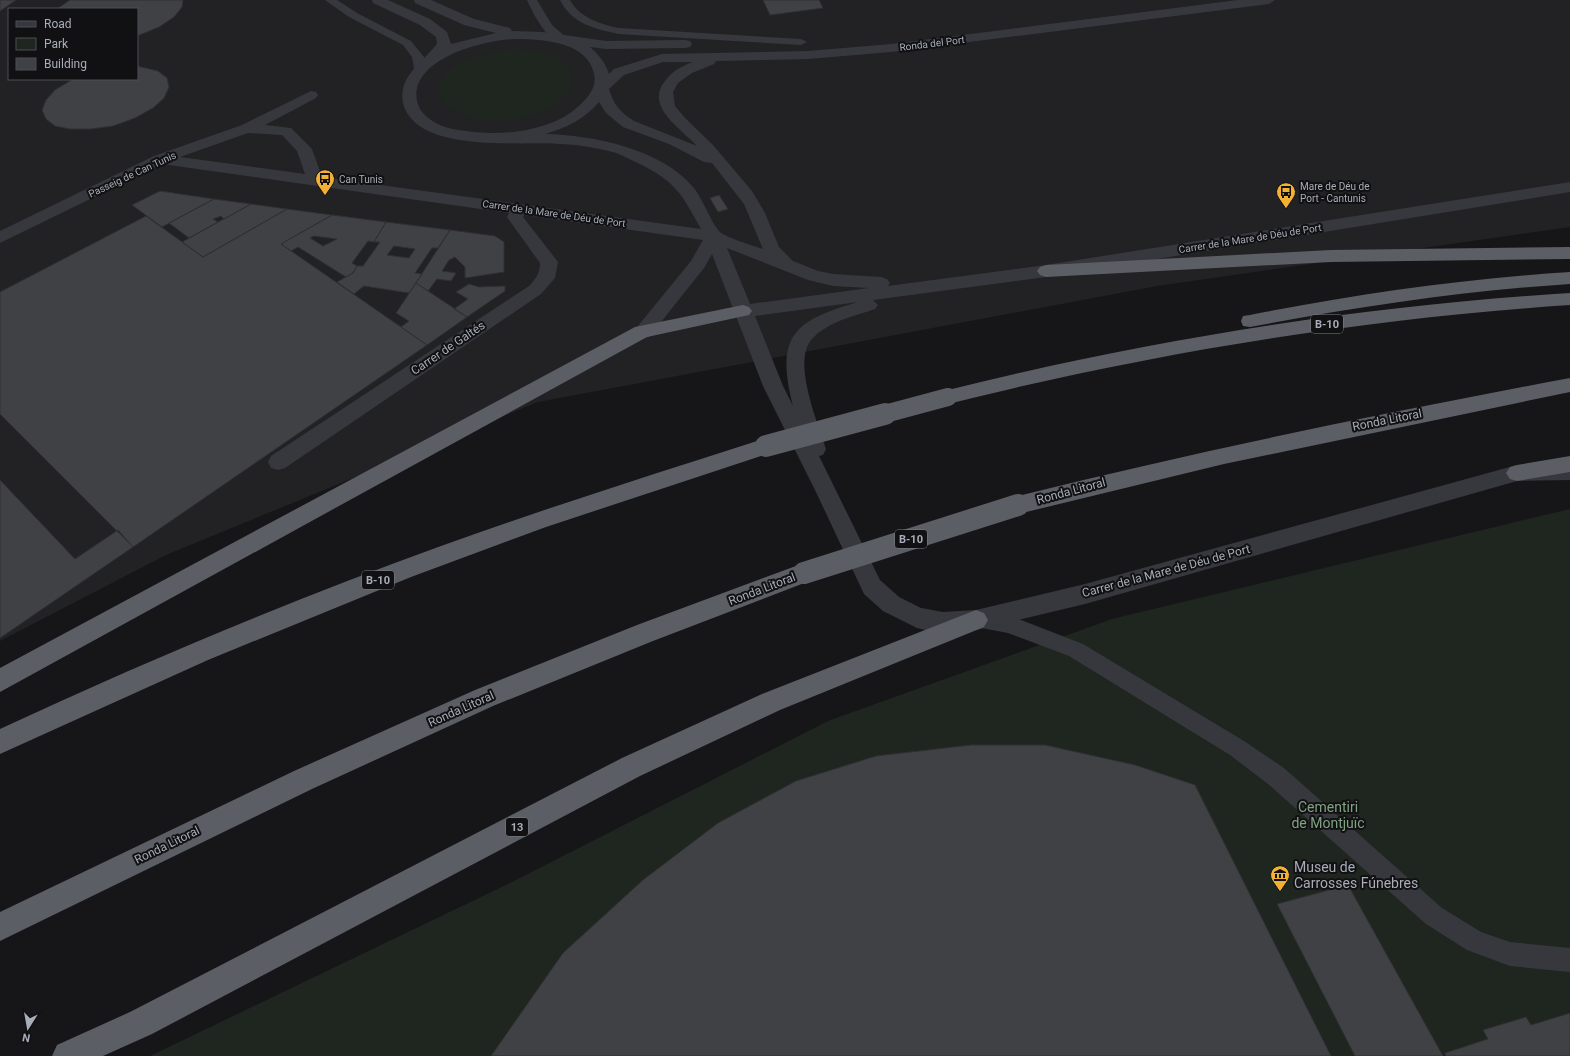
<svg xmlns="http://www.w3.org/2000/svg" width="1570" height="1056" font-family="Roboto,sans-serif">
<rect width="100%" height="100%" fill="#161618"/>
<path fill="#222225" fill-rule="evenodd" d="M 0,0 L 1570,0 L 1570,227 L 1157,286 L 538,402 L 166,555 L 0,641 ZM 9,9 L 137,9 L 137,79 L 9,79 Z"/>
<path fill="#1e261f" d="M 517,49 C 529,50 544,50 555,56 C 585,71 573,95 550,108 C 529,120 500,123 476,119 C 443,113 421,86 458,64 C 477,54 496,51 517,49 Z
M 1570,509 L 1570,1056 L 150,1056 L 514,881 L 828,721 L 1112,619 Z"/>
<path fill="#404145" stroke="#303034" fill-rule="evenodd" d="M 0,0 L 16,0 L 0,11 Z
M 70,0 L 183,0 L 182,7 L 174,17 L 159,27 L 137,36 L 137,9 L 57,9 Z
M 763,0 L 819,0 L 823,8 L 770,15 Z
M 137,66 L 158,71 L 167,78 L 169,87 L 164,98 L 153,108 L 135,118 L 113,126 L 91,129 L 70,129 L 55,126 L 46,119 L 42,110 L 46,100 L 55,90 L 70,81 L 74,79 L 137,79 Z
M 160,191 L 214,199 L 162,227 L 132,205 Z
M 719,195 L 728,209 L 718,212 L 710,198 Z
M 214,199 L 251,204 L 224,219 L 221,216 L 213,219 L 218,222 L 189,238 L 169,223 Z
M 251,204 L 287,209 L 203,257 L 182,242 Z
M 287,209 L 332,215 L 281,244 L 427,345 L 133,547 L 0,414 L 0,292 L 146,216 L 203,257 Z
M 332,215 L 386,222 L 374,242 L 368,241 L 352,263 L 357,266 L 353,273 L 346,277 L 298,247 L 291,251 L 281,244 ZM 314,236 L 337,239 L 323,246 L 310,238 Z
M 386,222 L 450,230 L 438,248 L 432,248 L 415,273 L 422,274 L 409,293 L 364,286 L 354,294 L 337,282 L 353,273 L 357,266 L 363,266 L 380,242 L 374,242 ZM 394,246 L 415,249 L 409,258 L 387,255 Z
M 450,230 L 495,236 L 504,242 L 504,272 L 465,278 L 465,267 L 455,257 L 449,260 L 442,271 L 456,273 L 451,281 L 437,279 L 428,291 L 416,283 Z
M 416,283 L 467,317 L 427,345 L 401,327 L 409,321 L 396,313 Z
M 469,284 L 479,287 L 505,286 L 505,291 L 467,317 L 454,309 L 468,299 L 456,292 Z
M 0,480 L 75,559 L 118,530 L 133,547 L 0,638 Z
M 971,745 L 1045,745 L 1135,765 L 1195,785 L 1331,1056 L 491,1056 L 563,953 L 643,880 L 718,823 L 796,781 L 876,756 Z
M 1348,885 L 1443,1056 L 1355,1056 L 1277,904 Z
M 1570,1013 L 1570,1056 L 1446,1056 L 1445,1053 L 1488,1039 L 1483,1030 L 1526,1017 L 1531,1025 Z"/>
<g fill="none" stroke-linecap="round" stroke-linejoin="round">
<path fill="#37383d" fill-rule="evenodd" d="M 325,0 L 337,0 L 357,13 L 411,41 L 424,57 L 425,71 L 423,73 L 415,73 L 412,57 L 403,45 L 349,17 Z
M 527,0 L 537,0 L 552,25 L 567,38 L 569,40 L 567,42 C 549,47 533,13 527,0 Z
M 560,0 L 570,0 C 580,18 600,24 619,28 L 801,39 L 807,42 L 801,45 L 619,34 C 595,29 572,24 560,0 Z
M 978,611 L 1008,615 L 1083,644 L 1244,741 L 1284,768 L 1442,908 L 1481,932 L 1510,942 L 1570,948 L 1570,972 L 1510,966 L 1467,950 L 1426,924 L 1268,784 L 1230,755 L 1069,656 L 1008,633 L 971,626 L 968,620 L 971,614 Z"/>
<path fill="#37383d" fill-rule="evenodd" d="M 372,0 L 388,0 L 430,19 L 447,32 L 451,44 L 496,33 L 464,25 L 415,3 L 414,0 L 431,0 L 474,19 L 510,28 L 512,31 L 543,32 L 606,41 L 685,40 L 690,41 L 692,44 L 690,47 L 685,48 L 606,49 L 590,47 C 599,55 605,62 609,74 L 614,69 L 662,54 L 808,51 L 891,44 L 1238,0 L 1275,0 L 1269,4 L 891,52 L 808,59 L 716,61 L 714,64 L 692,73 L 678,83 L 673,92 L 675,106 L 685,118 L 713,145 L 752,191 L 765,213 L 779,247 L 793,261 L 818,271 L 833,274 L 881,277 L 887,279 L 890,283 L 888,286 L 1046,265 L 1570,182 L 1570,192 L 1046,277 L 873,300 L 878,305 L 875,309 C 858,315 839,319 824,329 C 817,333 810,340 807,347 C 797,373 818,424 826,449 L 823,455 L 819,456 L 880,580 L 899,597 L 921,608 L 943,612 L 976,610 L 1085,584 L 1517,465 L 1570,464 L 1570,480 L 1517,481 L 1085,604 L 976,630 L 943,634 L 917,628 L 883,611 L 864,594 L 815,490 L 763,386 L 712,254 L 704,268 L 649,337 L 642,339 L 635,337 L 633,332 L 691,261 L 703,240 L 524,215 L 523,217 L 558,262 L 555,278 L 541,294 L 285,468 L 278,470 L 271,468 L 268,462 L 271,456 L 529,286 C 536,279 540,273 540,263 L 507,217 L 509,213 L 162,164 L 0,243 L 0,231 L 154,156 L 242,125 L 311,91 L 316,92 L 318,95 L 316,98 L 265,125 L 291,128 L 312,149 L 322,177 L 701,229 C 681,193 676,182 638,163 C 630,160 621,154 613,152 C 596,148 576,144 559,144 C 519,141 431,152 407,113 C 403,106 401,97 403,89 C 407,71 426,58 437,44 L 436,37 L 420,25 L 373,3 ZM 517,39 C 543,39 588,42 594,74 C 597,85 590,95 582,103 C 553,133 498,137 459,130 C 442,128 421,119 417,101 C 409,58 487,39 517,39 ZM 663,62 L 693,62 C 682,66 672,71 665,81 C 644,107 682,129 697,146 L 634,121 C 620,112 613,104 609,89 L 624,75 ZM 599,102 L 606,113 L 623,127 L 669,144 L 704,162 L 712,163 L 744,204 L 763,249 C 754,246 727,238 720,232 C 713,226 702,198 694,188 C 662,149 593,135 545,134 C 566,128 585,119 599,102 ZM 248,133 L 282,135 L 297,151 L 305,174 L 180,157 ZM 727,248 L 808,280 L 833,286 L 869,288 L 750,304 ZM 858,302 C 793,321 775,336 793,406 L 783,386 L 755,316 Z"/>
<path fill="#5b5e65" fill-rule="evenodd" d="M 1570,247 L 1570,259 L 1331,262 L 1046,277 L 1040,275 L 1037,271 L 1040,267 L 1046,265 L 1331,250 Z
M 1570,272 L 1570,284 C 1462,291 1356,307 1250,327 L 1243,326 L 1241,321 L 1243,316 L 1250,315 C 1356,294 1462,279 1570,272 Z
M 1570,293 L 1570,305 C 1361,319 1151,353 948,404 L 941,402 L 938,397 L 941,392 L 948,390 C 1152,339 1361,306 1570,293 Z
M 743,305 L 749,307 L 752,311 L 749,315 L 647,337 L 0,692 L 0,668 L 635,327 Z
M 1570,378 L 1570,392 L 1224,464 L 1018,514 L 1010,511 L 1007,505 L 1010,499 L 1018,496 C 1201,450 1385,413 1570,378 Z
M 766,438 L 773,440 L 776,446 L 773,452 L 546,527 L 411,577 L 208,660 L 0,754 L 0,729 C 144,662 292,600 441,546 C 549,507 657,473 766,438 Z
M 1570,456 L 1570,472 L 1517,481 L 1510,479 L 1506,473 L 1510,467 L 1517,465 Z
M 804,563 L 812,566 L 815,573 L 812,580 L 653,641 L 493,706 L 312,789 L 0,941 L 0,912 L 294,771 L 475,690 L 637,625 Z
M 976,610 L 984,613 L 988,620 L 984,627 L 780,710 L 640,776 L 152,1034 L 103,1056 L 52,1056 L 57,1045 L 130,1012 L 622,758 L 762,694 Z"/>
<path stroke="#5b5e65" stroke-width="18" d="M 881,415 L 948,397"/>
<path stroke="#5b5e65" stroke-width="22" d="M 766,446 L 885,414
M 804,573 L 1018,505"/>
</g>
<defs>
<g id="bus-pin" transform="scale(1)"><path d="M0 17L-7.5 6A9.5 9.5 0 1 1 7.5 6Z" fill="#f2b134" stroke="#111113"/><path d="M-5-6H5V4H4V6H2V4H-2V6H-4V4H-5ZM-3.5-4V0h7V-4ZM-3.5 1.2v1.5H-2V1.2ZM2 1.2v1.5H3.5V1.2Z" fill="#111"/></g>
<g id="museum-pin" transform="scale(1)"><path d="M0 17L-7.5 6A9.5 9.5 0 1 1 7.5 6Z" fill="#f2b134" stroke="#111113"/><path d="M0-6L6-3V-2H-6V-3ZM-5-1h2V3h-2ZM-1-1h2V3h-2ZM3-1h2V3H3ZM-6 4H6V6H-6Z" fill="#111"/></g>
</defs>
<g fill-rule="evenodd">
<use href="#bus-pin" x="325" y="179"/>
<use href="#bus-pin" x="1286" y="192"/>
<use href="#museum-pin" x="1280" y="875"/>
</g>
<g text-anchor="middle" stroke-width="4" stroke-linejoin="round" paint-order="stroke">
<g font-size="10" fill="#a8adb8" stroke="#111113">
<text transform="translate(932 43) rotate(-7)" y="4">Ronda del Port</text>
<text transform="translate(132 174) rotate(-25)" y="4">Passeig de Can Tunis</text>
<text transform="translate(554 213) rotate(8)" y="4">Carrer de la Mare de Déu de Port</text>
<text transform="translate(1250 238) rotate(-9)" y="4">Carrer de la Mare de Déu de Port</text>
</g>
<g font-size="10" fill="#a8adb8" stroke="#111113" text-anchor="start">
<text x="339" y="183">Can Tunis</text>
<text x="1300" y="190">Mare de Déu de<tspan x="1300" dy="12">Port - Cantunis</tspan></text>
</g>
<g fill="#111113" stroke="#7b7e86" stroke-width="1">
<rect x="1311" y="315" width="32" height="18" rx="3"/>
<rect x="895" y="530" width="32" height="18" rx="3"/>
<rect x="362" y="571" width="32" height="18" rx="3"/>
<rect x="506" y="818" width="22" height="18" rx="3"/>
</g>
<g font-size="11" font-weight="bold" fill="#a8adb8">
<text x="1327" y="328">B-10</text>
<text x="911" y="543">B-10</text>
<text x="378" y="584">B-10</text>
<text x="517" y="831">13</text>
</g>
<g font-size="12" fill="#a8adb8" stroke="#111113">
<text transform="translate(448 348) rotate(-34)" y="4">Carrer de Galtés</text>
<text transform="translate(1387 420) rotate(-11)" y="4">Ronda Litoral</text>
<text transform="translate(1071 491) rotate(-15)" y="4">Ronda Litoral</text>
<text transform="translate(1166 571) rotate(-15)" y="4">Carrer de la Mare de Déu de Port</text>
<text transform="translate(762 589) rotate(-21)" y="4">Ronda Litoral</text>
<text transform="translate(461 709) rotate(-24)" y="4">Ronda Litoral</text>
<text transform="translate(167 845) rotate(-26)" y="4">Ronda Litoral</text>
</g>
<g font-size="14" fill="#7fa381" stroke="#111113">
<text x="1328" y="812">Cementiri<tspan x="1328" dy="16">de Montjuïc</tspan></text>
</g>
<g font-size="14" fill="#a8adb8" stroke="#111113" text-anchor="start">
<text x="1294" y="872">Museu de<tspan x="1294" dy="16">Carrosses Fúnebres</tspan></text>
</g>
</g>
<rect x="8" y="8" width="130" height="72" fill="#111113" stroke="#4d4f55"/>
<rect x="16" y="21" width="20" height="6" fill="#37383d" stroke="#4d4f55"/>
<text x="44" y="28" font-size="12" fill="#a8adb8">Road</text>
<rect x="16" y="38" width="20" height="12" fill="#1e261f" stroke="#4d4f55"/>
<text x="44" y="48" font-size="12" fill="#a8adb8">Park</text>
<rect x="16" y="58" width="20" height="12" fill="#404145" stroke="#4d4f55"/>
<text x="44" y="68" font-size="12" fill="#a8adb8">Building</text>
<g transform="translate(28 1028) rotate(191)" stroke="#111113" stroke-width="3" paint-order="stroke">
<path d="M0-3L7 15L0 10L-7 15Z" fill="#a8adb8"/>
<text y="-6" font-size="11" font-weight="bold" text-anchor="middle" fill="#a8adb8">N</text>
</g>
</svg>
